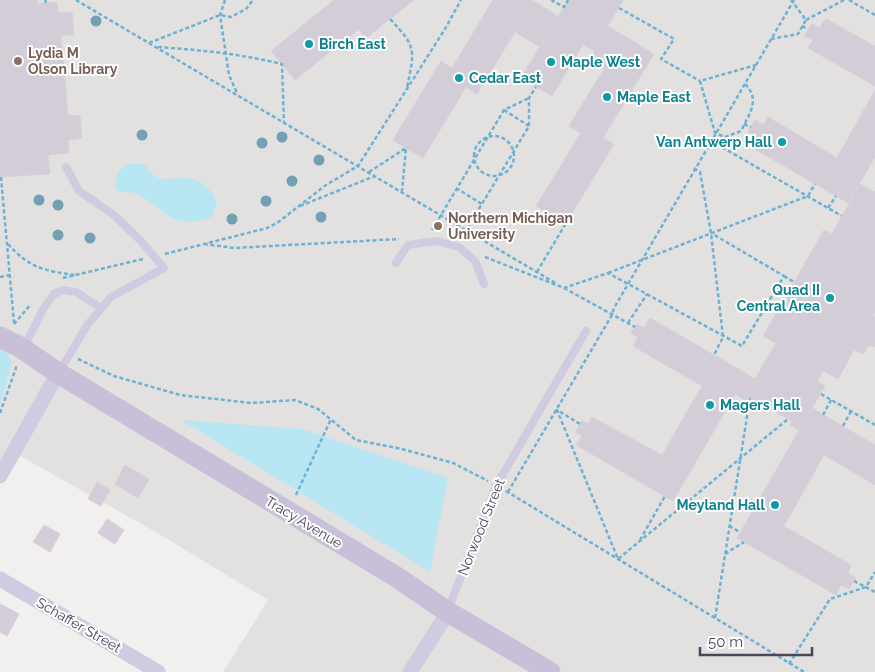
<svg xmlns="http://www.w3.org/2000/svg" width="875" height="672" font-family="Raleway,sans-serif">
<rect width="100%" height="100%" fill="#f1f0ee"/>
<path fill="#e2e1e0" d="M 0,0 L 875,0 L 875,672 L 223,672 L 268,600 L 154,531 L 13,452 L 0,473 Z"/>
<path fill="#b8e7f3" d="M 128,164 L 144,164 C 149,170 154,177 162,179 C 167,180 173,178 178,178 C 200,178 208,183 217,203 L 212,217 C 186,226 175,223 154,205 C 149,201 141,195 134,193 C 126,191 126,195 116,189 C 113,177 118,171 128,164 Z
M 0,348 L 4,349 L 12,362 L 0,405 Z
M 181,420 L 302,429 L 448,478 L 430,572 Z"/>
<path fill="#d2cdd6" stroke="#d6d1da" d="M 0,0 L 37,0 L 38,4 L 57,2 L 58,13 L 72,12 L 74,35 L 61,35 L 68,115 L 80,116 L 82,138 L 68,140 L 69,153 L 48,155 L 50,174 L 0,177 Z
M 334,0 L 414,0 L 366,38 L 359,29 L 295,80 L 271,51 Z
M 493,0 L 532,0 L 558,16 L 540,47 L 515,32 L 477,94 L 466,87 L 423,158 L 393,140 L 441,61 L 452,68 Z
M 568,0 L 623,0 L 608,26 L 598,20 L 552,96 L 521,78 Z
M 826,19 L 875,46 L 875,86 L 808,48 L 813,40 L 804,36 L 812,24 L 819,28 Z
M 598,20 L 654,54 L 603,138 L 614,144 L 566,223 L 536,206 L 581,133 L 569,126 L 604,69 L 590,60 L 595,52 L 582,44 Z
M 875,90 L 875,157 L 848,203 L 751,147 L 756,137 L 748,132 L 755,120 L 764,125 L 768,117 L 837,158 Z
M 860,184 L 875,192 L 875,313 L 873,316 L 875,317 L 875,345 L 874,347 L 869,345 L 863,354 L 854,350 L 838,379 L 823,371 L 817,381 L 825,386 L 799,430 L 790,425 L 792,421 L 748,397 L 746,401 L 735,394 L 747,374 L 755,379 L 776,343 L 763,336 L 824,230 L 832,234 Z
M 650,318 L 747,374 L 673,501 L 576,445 L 582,436 L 575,432 L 582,421 L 588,424 L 592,417 L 662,455 L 702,386 L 633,346 L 638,337 L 631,333 L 636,324 L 644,328 Z
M 812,408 L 875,445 L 875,485 L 824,455 L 784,526 L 851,565 L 848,573 L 856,578 L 849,589 L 841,585 L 836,595 L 737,538 Z
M 125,465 L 149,479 L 138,498 L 115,484 Z
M 97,482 L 110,490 L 101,506 L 88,499 Z
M 107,519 L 124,530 L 115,544 L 98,533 Z
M 44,525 L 60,534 L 50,552 L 33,542 Z
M 0,604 L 19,614 L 7,636 L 0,632 Z"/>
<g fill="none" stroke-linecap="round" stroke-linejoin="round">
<path stroke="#6db2d4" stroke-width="2.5" stroke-dasharray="4 2.5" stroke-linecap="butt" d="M 76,0 L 557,284
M 225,0 L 220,15 L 229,75 L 237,93
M 551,0 L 564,7 L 568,0
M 849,0 L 875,15
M 45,3 L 46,0
M 619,8 L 674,39 L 661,59 L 700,81
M 390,19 C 418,48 414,51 407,88
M 806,20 L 844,0
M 802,26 L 808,29
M 771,39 L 798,34 L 806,20 L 791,0
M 149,43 L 220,15 L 231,17 L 246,9 L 253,0
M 158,47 C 200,50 241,54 282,64 L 284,122
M 745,84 C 761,100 749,114 741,131 L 725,137 L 715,133 L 700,81 L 756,65
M 504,110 L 529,126
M 744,124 L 751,127
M474 156a20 20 0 1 1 40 0a20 20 0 1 1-40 0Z
M 711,141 L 842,216
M 721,147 L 725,137
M 694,168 L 700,172 L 711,233 L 723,337 L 714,355
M 369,172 L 406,148 L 402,191
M 1,177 L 14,323
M 456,188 L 482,204
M 300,206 L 375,176
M 828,208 L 836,196
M 432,230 L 504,110 L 529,98
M 462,237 L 529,126 L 529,98 L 536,87
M 8,244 C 29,268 45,271 75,275
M 204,244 L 234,248 L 399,239
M 165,254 L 267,228 L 277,223 L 326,185 L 358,166 L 445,29 L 461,0
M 485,257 L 564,288 L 608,273 L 742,346 L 784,276 L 711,233
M 537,272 L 566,223
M 608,273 L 808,196 L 815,184
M 784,276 L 794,282
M 0,277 L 10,275
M 63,278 L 143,259
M 564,288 L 635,327
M 628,323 L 647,294
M 14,324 L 31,304
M 78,359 L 114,376 L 180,395 L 251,403 L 295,400 L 318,409 L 356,440 L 402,449 L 453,463 L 488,481
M 821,394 L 875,425
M 0,413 L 17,365
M 823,415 L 831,400
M 580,424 L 557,410 L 618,559 L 788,419
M 843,426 L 851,411
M 506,491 L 804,672
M 508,492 L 612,315 L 614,308 L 794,0
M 296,495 L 331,419
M 729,526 L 740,532
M 640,540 L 665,496
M 725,554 L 744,542
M 854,581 L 875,592
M 715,618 L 750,398
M 789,664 L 830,599 L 866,587 L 875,572"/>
<path stroke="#d0cbe0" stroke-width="8" d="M 396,263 L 408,245 L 436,241 L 459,247 L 475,261 L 484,284
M 24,348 L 43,309 L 54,294 L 63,290 L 76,292 L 101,308
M 59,372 L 88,324 L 111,297 L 164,268 L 140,240 L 114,215 L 79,191 L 66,167
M 448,610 L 496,486 L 586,331"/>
<path stroke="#d0cbe0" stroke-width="15" d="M 0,476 L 58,373
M 0,579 L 158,672
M 410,672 L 448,612"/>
<path stroke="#c8bfd9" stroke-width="21" d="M 0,337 L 20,347 L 58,373 L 395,576 L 448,612 L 550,672"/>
</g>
<g fill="#74a0b4">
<circle cx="96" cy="21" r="5.5"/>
<circle cx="142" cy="135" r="5.5"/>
<circle cx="282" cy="137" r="5.5"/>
<circle cx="262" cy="143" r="5.5"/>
<circle cx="319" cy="160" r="5.5"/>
<circle cx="292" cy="181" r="5.5"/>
<circle cx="39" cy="200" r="5.5"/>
<circle cx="266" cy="201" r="5.5"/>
<circle cx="58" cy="205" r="5.5"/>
<circle cx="321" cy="217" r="5.5"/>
<circle cx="232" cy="219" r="5.5"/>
<circle cx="58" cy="235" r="5.5"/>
<circle cx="90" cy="238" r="5.5"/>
</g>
<g fill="#0f9aa8" stroke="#fff" stroke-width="2">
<circle cx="309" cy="44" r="5"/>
<circle cx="551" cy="62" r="5"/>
<circle cx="459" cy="78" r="5"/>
<circle cx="607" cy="97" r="5"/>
<circle cx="782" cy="142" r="5"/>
<circle cx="830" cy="298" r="5"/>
<circle cx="710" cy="405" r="5"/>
<circle cx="775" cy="505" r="5"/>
</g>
<g fill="#8d6e63" stroke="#fff" stroke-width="2">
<circle cx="18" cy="61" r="5"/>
<circle cx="438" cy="226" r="5"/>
</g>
<g text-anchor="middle" stroke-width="4" stroke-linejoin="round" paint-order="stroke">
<g font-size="14" font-weight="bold" fill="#0d838f" stroke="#fff" text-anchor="start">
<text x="319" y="49">Birch East</text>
<text x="561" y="67">Maple West</text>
<text x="469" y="83">Cedar East</text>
<text x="617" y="102">Maple East</text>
<text x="772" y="147" text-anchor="end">Van Antwerp Hall</text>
<text x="820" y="295" text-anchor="end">Quad II<tspan x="820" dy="16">Central Area</tspan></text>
<text x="720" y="410">Magers Hall</text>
<text x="765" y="510" text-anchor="end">Meyland Hall</text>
</g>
<g font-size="14" font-weight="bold" fill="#785e54" stroke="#fff" text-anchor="start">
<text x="28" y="58">Lydia M<tspan x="28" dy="16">Olson Library</tspan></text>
<text x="448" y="223">Northern Michigan<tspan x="448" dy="16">University</tspan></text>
</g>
<g font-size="14" fill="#4c445d" stroke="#fff">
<text transform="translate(304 522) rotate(31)" y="5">Tracy Avenue</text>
<text transform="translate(481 527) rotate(-68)" y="5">Norwood Street</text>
<text transform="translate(79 625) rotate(30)" y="5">Schaffer Street</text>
</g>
</g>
<path d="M700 647v8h112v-8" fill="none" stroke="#4c445d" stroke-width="2.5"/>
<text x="708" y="647" font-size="15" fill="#4c445d" stroke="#ffffff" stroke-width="4" paint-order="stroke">50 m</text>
</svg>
